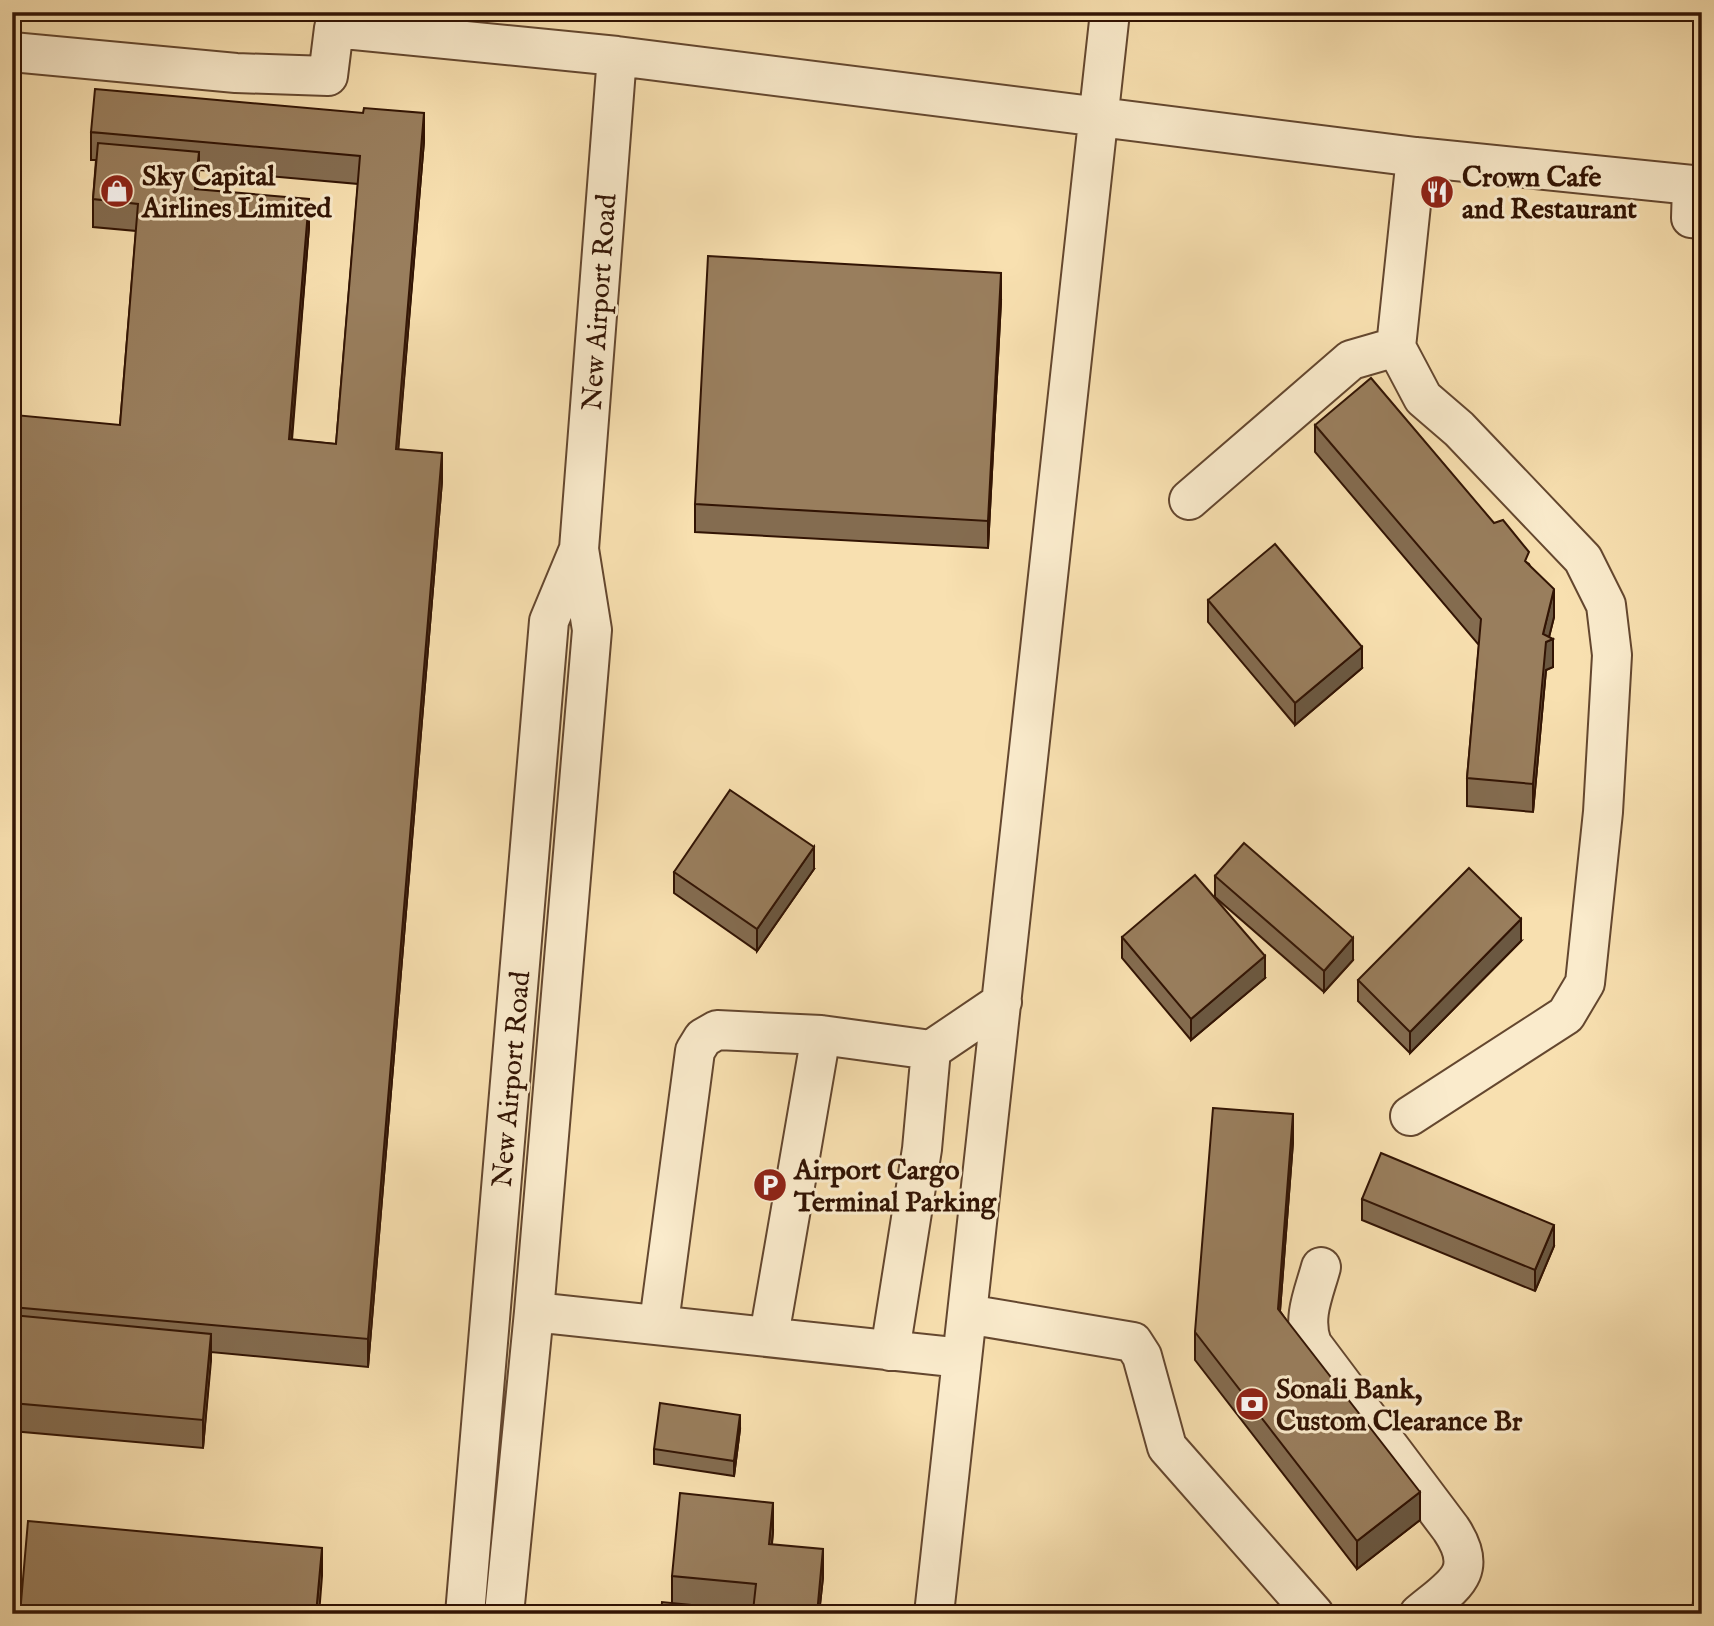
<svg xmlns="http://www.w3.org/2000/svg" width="1714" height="1626" font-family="'IM FELL English',serif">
<rect width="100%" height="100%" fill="#f8e0b0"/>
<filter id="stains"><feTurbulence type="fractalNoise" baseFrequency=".00286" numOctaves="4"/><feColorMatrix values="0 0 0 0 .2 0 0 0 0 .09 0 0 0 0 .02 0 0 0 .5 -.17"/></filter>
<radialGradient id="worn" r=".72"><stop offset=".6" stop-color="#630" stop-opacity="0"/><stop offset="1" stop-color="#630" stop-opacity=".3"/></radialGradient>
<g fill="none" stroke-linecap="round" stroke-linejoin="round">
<g stroke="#64472f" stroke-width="42">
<path id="minor" d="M 12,52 L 236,73 L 328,76 L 334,28 L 617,56 L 1416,157 L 1702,186
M 1692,185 L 1691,218 L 1702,219
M 1189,500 L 1351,360 L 1396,347
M 931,1050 L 1002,1002
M 1410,1116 L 1566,1015 L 1585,983 L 1603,812 L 1612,655 L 1606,605 L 1583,559 L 1459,429 L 1423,398 L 1396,347 L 1416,157
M 1321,1267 C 1314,1293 1302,1317 1312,1344 L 1451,1529 C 1481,1574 1452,1586 1419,1614
M 534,1312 L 962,1358
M 967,1314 L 1133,1342 L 1142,1356 L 1167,1447 L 1314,1614
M 659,1323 L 695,1051 L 703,1038 L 717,1030 L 821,1035 L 931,1050 L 922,1149 L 890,1351
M 769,1336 L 821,1035
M 465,1614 L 549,621 L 579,549
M 504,1614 L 534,1312 L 592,630 L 579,549 L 617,56
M 934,1614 L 1110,12"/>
</g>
<use href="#minor" stroke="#faebcc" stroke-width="38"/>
</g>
<path fill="#846c50" stroke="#321404" stroke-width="2" fill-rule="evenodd" d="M 91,132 L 424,141 L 398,449 L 442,481 L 368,1367 L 211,1352 L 203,1448 L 12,1431 L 12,449 L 120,425 L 136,231 L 93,227 L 93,199 L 96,160 L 91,160 ZM 199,170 L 358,184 L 336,444 L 292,440 L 309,227 L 198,189 Z
M 1001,301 L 988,548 L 695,532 L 695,504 Z
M 1315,425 L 1529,564 L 1554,617 L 1549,637 L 1553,667 L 1546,670 L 1533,812 L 1467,806 L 1467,778 L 1479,645 L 1315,452 Z
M 1208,600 L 1362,668 L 1295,725 L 1208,622 Z
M 814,869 L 757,951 L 674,893 L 674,872 Z
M 1215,876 L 1353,960 L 1324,992 L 1215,897 Z
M 1122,937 L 1265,978 L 1191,1040 L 1122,958 Z
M 1521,941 L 1410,1053 L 1358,1001 L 1358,980 Z
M 1293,1142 L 1280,1311 L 1420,1520 L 1357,1569 L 1195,1360 L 1195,1332 Z
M 1362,1199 L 1554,1246 L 1535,1291 L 1362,1220 Z
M 740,1429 L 734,1476 L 654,1464 L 654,1449 Z
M 773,1531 L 772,1544 L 823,1577 L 819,1614 L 661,1614 L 672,1603 L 672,1576 Z"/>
<path fill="#6b5841" stroke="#321404" stroke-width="2" d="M 424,113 L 424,141 L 396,477 L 396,449 Z
M 199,152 L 199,180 L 195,217 L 195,189 Z
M 309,199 L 309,227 L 289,467 L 289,439 Z
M 1001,273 L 1001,301 L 988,548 L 988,521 Z
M 442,453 L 442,481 L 368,1367 L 368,1339 Z
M 1554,589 L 1554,617 L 1548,641 L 1553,639 L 1553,667 L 1546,670 L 1533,812 L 1533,784 L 1543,634 Z
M 1362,647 L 1362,668 L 1295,725 L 1295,703 Z
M 814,847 L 814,869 L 757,951 L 757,929 Z
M 1521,919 L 1521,941 L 1410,1053 L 1410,1032 Z
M 1353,938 L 1353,960 L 1324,992 L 1324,971 Z
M 1265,956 L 1265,978 L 1191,1040 L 1191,1019 Z
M 1293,1114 L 1293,1142 L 1278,1337 L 1278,1309 Z
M 1554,1225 L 1554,1246 L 1535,1291 L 1535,1270 Z
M 211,1334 L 211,1361 L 203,1448 L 203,1420 Z
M 740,1415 L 740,1429 L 734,1476 L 734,1461 Z
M 1420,1492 L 1420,1520 L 1357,1569 L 1357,1541 Z
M 773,1503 L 773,1531 L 769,1572 L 769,1544 Z
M 322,1548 L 322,1576 L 319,1614 L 316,1614 Z
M 823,1549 L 823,1577 L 819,1614 L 817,1614 Z"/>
<path fill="#997e5d" stroke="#321404" stroke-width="2" d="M 95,89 L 363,113 L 364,108 L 424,113 L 396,449 L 442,453 L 368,1339 L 12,1307 L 12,449 L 15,415 L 120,425 L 138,204 L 93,199 L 98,143 L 199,152 L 195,189 L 309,199 L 289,439 L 336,444 L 360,156 L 91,132 Z
M 708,256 L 1001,273 L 988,521 L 695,504 Z
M 1371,378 L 1494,523 L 1503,520 L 1529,552 L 1525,561 L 1554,589 L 1543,634 L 1553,639 L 1546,642 L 1533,784 L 1467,778 L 1481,619 L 1315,425 Z
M 1275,544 L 1362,647 L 1295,703 L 1208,600 Z
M 730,790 L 814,847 L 757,929 L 674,872 Z
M 1244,843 L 1353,938 L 1324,971 L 1215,876 Z
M 1469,868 L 1521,919 L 1410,1032 L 1358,980 Z
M 1195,875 L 1265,956 L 1191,1019 L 1122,937 Z
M 1213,1108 L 1293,1114 L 1278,1309 L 1420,1492 L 1357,1541 L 1195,1332 Z
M 1381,1153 L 1554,1225 L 1535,1270 L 1362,1199 Z
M 12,1315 L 211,1334 L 203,1420 L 12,1403 Z
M 660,1403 L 740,1415 L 734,1461 L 654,1449 Z
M 1702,1485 L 1702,1614 L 1692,1614 Z
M 680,1493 L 773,1503 L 769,1544 L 823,1549 L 817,1614 L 661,1614 L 662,1602 L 753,1611 L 756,1584 L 672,1576 Z
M 28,1521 L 322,1548 L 316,1614 L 20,1614 Z"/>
<defs>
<g id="shop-disc" transform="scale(1.75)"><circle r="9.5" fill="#8f2418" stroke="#faebcc"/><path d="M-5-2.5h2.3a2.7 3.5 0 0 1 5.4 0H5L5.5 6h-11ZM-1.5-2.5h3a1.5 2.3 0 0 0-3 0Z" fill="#fff"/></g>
<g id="restaurant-disc" transform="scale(1.75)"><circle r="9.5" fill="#8f2418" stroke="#faebcc"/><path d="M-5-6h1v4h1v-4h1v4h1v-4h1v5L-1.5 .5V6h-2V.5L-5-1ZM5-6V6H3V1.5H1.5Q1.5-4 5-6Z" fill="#fff"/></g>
<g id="parking-disc" transform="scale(1.75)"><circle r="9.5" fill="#8f2418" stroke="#faebcc"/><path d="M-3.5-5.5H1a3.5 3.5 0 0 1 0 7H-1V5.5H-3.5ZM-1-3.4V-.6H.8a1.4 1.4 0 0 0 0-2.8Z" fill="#fff"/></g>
<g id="bank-disc" transform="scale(1.75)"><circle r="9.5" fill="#8f2418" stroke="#faebcc"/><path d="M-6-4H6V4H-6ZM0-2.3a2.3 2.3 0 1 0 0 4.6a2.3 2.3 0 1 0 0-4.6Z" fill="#fff"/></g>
</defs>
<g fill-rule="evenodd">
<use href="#shop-disc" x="117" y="191"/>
<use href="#restaurant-disc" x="1437" y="192"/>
<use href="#parking-disc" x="770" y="1185"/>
<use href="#bank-disc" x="1252" y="1404"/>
</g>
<g text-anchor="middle" stroke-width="6" stroke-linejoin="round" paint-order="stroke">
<g font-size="28" font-weight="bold" fill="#321404" stroke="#faebcc" text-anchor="start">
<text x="142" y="185">Sky Capital<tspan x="142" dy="32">Airlines Limited</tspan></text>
<text x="1462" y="186">Crown Cafe<tspan x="1462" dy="32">and Restaurant</tspan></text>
<text x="794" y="1179">Airport Cargo<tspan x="794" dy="32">Terminal Parking</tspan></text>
<text x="1276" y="1398">Sonali Bank,<tspan x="1276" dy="32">Custom Clearance Br</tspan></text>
</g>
<g font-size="28" fill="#321404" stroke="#faebcc">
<text transform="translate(598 302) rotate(-86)" y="10">New Airport Road</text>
<text transform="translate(510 1079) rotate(-85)" y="10">New Airport Road</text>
</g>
</g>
<rect width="1714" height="1626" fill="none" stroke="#f8e0b0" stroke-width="42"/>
<rect x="14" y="14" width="1686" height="1598" fill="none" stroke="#321404" stroke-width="3.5"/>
<rect x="21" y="21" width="1672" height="1584" fill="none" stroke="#321404" stroke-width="2"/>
<rect width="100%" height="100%" filter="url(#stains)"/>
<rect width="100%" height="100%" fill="url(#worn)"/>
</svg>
